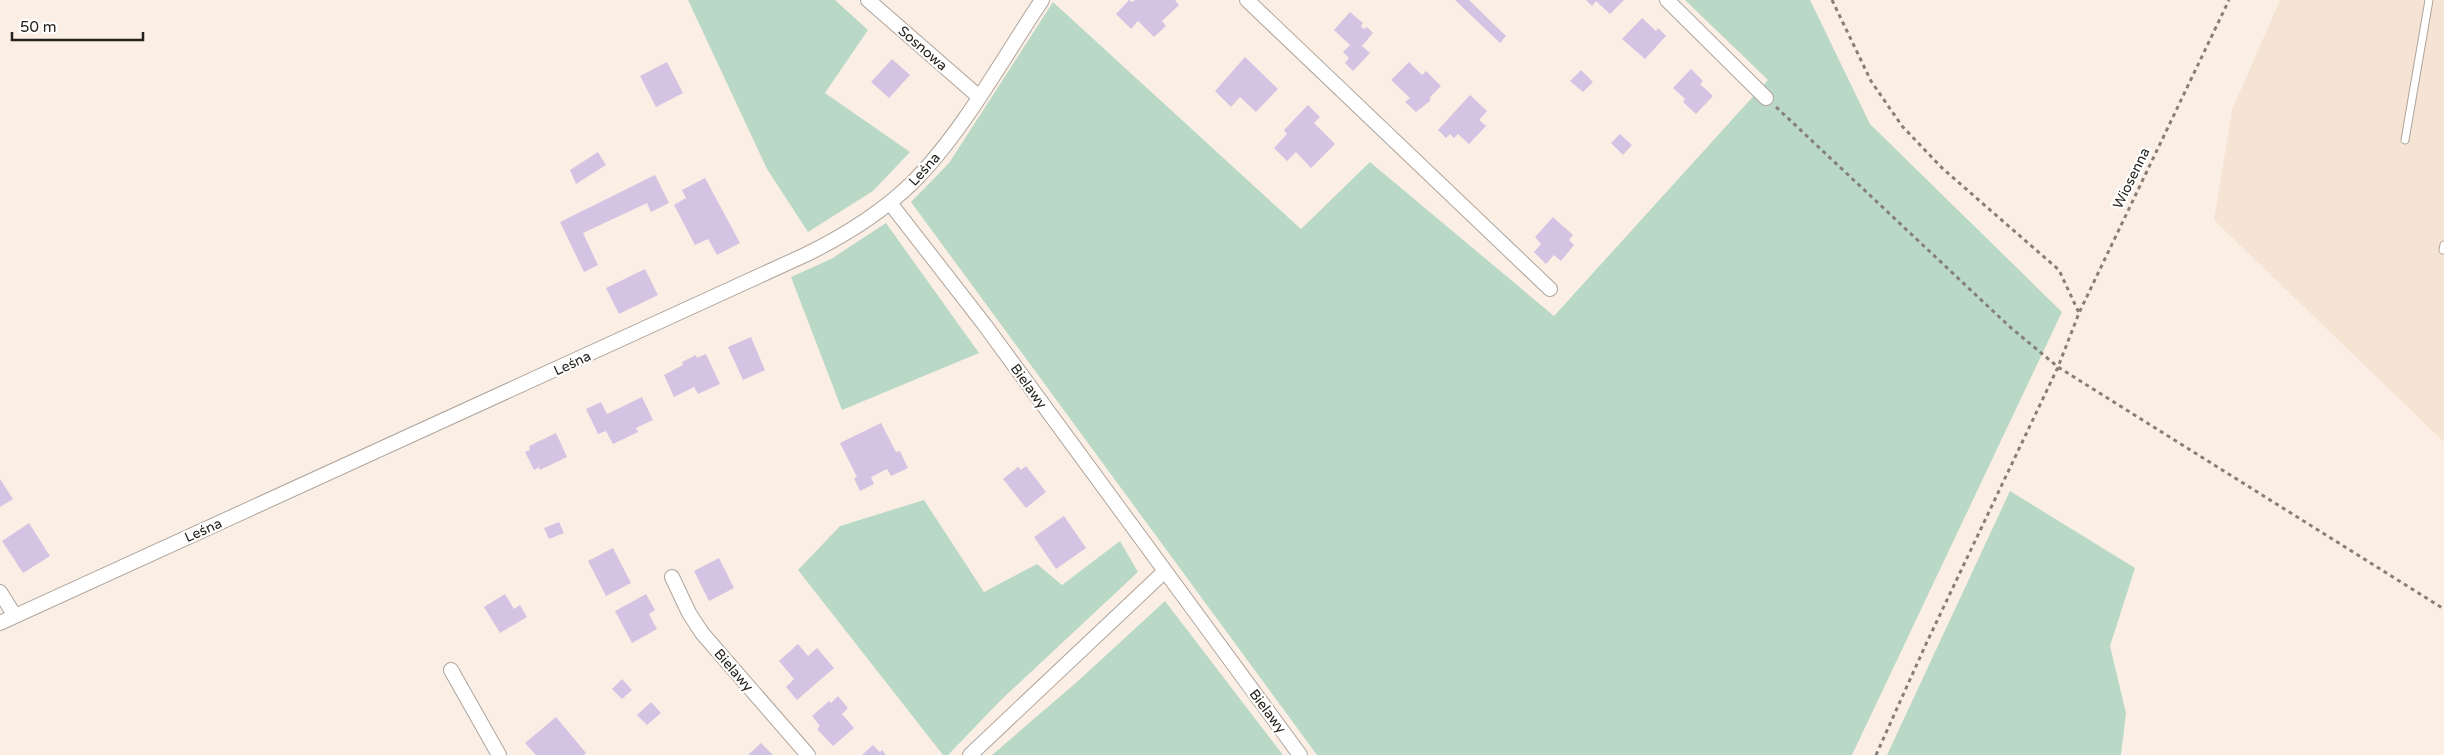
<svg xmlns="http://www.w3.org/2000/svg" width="2444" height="755" font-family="'Varela Round',sans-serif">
<rect width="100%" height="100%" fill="#fbefe5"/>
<path fill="#f5e3d3" d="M 2280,0 L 2444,0 L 2444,442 L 2214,220 L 2232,110 Z"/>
<path fill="#b9d9c6" d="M 688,0 L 835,0 L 868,30 L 825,93 L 910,152 L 873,191 L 808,232 L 767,169 Z
M 1685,0 L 1810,0 L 1870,124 L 2062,312 L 1852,755 L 1317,755 L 911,202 L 949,163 L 1053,2 L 1301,229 L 1370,162 L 1554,316 L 1768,80 Z
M 886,223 L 979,353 L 842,410 L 791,277 L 831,259 Z
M 2010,491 L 2135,568 L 2110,646 L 2126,713 L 2121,755 L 1887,755 Z
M 924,500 L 984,592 L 1037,564 L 1062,585 L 1120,541 L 1138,572 L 1002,699 L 948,755 L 943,755 L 798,570 L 840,526 Z
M 1165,601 L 1283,755 L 992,755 L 1078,681 Z"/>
<path fill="#d4c3e2" d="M 1129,0 L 1132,2 L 1135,0 L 1175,0 L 1179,5 L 1162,21 L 1166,26 L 1154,37 L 1138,21 L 1131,29 L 1116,14 Z
M 1455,0 L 1469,0 L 1506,36 L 1500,43 Z
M 1586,0 L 1624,0 L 1610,14 L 1596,1 L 1592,6 Z
M 1350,12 L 1363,23 L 1361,26 L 1364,29 L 1367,27 L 1373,33 L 1362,46 L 1370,53 L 1353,71 L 1345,63 L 1349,58 L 1343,52 L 1350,45 L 1334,30 Z
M 1642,18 L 1656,31 L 1658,28 L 1666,36 L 1645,59 L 1622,39 Z
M 1245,57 L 1278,89 L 1256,112 L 1240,97 L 1231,107 L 1215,91 Z
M 892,59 L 910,75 L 889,98 L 871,82 Z
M 667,62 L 683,93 L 656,107 L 640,76 Z
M 1409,62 L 1422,75 L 1426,71 L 1441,86 L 1430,97 L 1430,101 L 1416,112 L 1405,102 L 1410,98 L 1391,80 Z
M 1691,69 L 1703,81 L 1700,84 L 1713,96 L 1696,114 L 1683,102 L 1685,99 L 1673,88 Z
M 1581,70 L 1593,82 L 1583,92 L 1570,81 Z
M 1470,95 L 1487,111 L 1479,120 L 1486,126 L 1469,144 L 1458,134 L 1454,138 L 1450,134 L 1446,138 L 1438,130 Z
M 1308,105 L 1320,117 L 1314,123 L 1335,144 L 1311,168 L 1296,152 L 1287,161 L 1274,148 L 1287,134 L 1284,130 Z
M 1620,134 L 1632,145 L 1623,155 L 1611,143 Z
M 598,152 L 606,165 L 576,184 L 570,170 Z
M 655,175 L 669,203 L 651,212 L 647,203 L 583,233 L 598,265 L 584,272 L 560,222 Z
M 705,178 L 740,243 L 717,255 L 708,239 L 695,245 L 674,205 L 686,198 L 682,190 Z
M 1553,217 L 1573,235 L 1569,240 L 1574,245 L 1561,261 L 1554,255 L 1546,264 L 1534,252 L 1541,244 L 1535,237 Z
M 645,269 L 658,295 L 619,314 L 606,288 Z
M 751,337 L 765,370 L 743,380 L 728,347 Z
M 706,354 L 720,384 L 698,394 L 694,387 L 674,397 L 664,375 L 683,365 L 682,362 L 696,355 L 697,358 Z
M 642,397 L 653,420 L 636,428 L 638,432 L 613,444 L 606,431 L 598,434 L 586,409 L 601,402 L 607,414 Z
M 881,423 L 896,452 L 900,451 L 908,468 L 891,476 L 887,469 L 871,477 L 874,484 L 860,491 L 854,478 L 857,477 L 840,443 Z
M 556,433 L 567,457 L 540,470 L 539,467 L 534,470 L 525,452 L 530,450 L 529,446 Z
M 1026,466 L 1046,492 L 1026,508 L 1003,479 L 1018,467 L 1021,470 Z
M 0,479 L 13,499 L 0,507 Z
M 1064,516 L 1086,548 L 1056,569 L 1034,537 Z
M 559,522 L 564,533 L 549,539 L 544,528 Z
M 29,523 L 50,556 L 23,573 L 2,541 Z
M 613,548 L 631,583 L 606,596 L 588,561 Z
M 719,558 L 734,588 L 709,601 L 694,571 Z
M 505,594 L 514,609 L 520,605 L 527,617 L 500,633 L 484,607 Z
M 646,594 L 655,610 L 649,614 L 657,629 L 632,643 L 615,611 Z
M 798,644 L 808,656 L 817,648 L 834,668 L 797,700 L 786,687 L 794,679 L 779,661 Z
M 622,679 L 632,690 L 622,699 L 612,689 Z
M 838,696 L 848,708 L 842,714 L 854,728 L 833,746 L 817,729 L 820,726 L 812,716 L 829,701 L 831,703 Z
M 651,702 L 661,713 L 647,725 L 637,715 Z
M 556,717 L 586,753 L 584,755 L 536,755 L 525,743 Z
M 761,743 L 773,755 L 748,755 Z
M 873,745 L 880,752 L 882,750 L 886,755 L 862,755 Z"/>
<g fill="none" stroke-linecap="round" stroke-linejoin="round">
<g stroke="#afa49b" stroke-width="9">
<path id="lane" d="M 2405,140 L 2429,0
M 2443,250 L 2444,245"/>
</g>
<g stroke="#afa49b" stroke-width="16">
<path id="street" d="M 868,0 L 978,96
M 1247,0 L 1550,289
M 1667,0 L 1766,98
M 890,203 L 984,324 L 1300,755
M 672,577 L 689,613 L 702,633 L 808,755
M 0,592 L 15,616
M 0,623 L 805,255 C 844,236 880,214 912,183 C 961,135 1003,58 1042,0
M 451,670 L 499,755
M 970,755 L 1165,571"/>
</g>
<path stroke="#867f78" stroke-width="3" stroke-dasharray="4 4" stroke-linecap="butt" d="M 1832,0 L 1871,81 L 1902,126 L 1942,168 L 2059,270 L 2079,313
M 1776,107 L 2010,327 L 2058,367 L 2444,609
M 1876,755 L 1926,644 L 2058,367 L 2079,313 L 2229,0"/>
<use href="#lane" stroke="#fff" stroke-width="7"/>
<use href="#street" stroke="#fff" stroke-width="14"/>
</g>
<g text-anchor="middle" stroke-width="4.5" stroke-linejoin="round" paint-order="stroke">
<g font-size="14" fill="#25211d" stroke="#fff">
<text transform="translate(923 48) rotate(41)" y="5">Sosnowa</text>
<text transform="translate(924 169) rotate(-48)" y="5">Leśna</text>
<text transform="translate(2131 178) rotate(-64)" y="5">Wiosenna</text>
<text transform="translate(572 363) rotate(-25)" y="5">Leśna</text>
<text transform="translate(1029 386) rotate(54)" y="5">Bielawy</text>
<text transform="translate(203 530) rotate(-24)" y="5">Leśna</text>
<text transform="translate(734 670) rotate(49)" y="5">Bielawy</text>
<text transform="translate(1268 711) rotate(53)" y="5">Bielawy</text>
</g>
</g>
<path d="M12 32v8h131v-8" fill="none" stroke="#25211d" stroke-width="2.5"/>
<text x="20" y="32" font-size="15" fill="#25211d" stroke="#ffffff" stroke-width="4" paint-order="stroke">50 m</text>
</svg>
